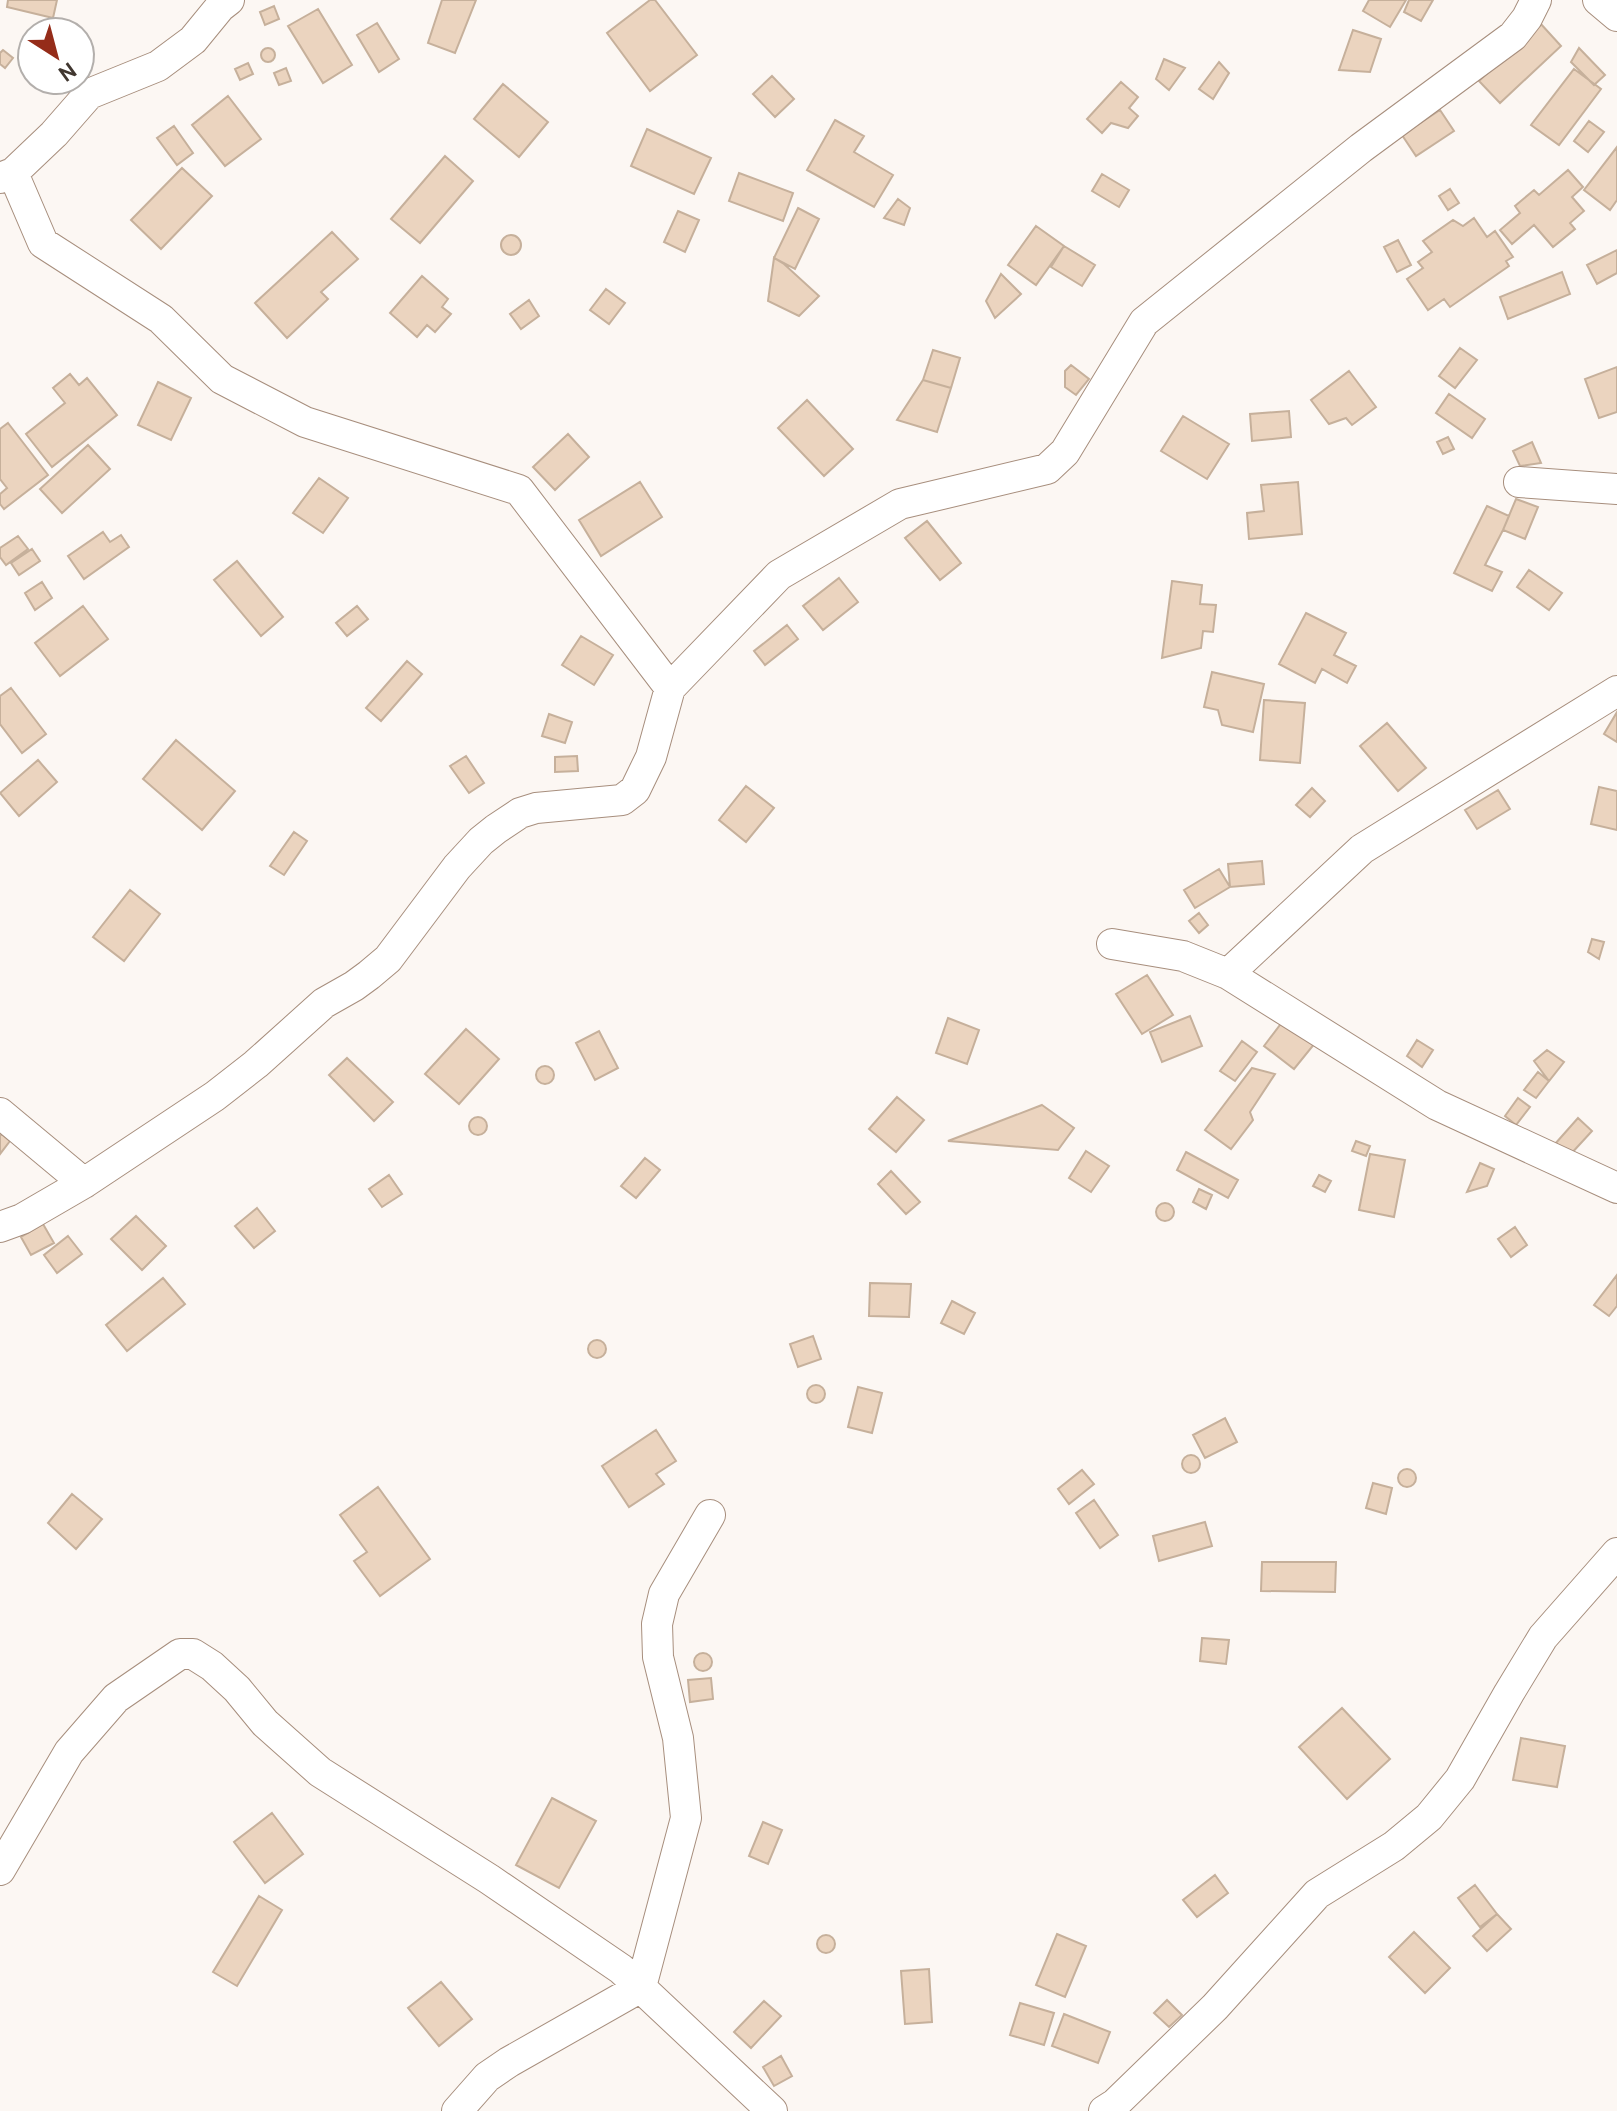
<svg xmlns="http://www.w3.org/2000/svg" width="1617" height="2111" font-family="Cabin,sans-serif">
<rect width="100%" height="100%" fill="#fcf7f3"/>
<path fill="#ebd4bf" stroke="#c6b09b" stroke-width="2" d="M 8,0 L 57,0 L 53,18 L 7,7 Z
M 442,0 L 476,0 L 455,53 L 428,43 Z
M 650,0 L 655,0 L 697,55 L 650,91 L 607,33 Z
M 1369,0 L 1406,0 L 1390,27 L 1363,11 Z
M 1409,0 L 1433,0 L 1421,21 L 1404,12 Z
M 274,6 L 279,19 L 265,25 L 260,12 Z
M 318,9 L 352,65 L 323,83 L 288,26 Z
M 377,23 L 399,59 L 379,72 L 357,35 Z
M 1540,23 L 1561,46 L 1500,103 L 1479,81 Z
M 1353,30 L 1381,39 L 1370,72 L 1339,70 Z
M 80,39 L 90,45 L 80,62 Z
M261 55a7 7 0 1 1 14 0a7 7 0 1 1-14 0Z
M 1579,48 L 1605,75 L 1594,85 L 1571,62 Z
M 3,50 L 13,58 L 5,68 L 0,64 L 0,53 Z
M 1164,59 L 1185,68 L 1169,90 L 1156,79 Z
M 1219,62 L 1229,73 L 1213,99 L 1199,89 Z
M 248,63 L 253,74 L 240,80 L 235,69 Z
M 286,68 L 291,81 L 279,85 L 274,73 Z
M 1574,69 L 1601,89 L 1559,145 L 1531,125 Z
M 772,76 L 794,99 L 775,117 L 753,94 Z
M 1121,82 L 1138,97 L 1129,108 L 1138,116 L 1128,128 L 1111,123 L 1102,133 L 1087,119 Z
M 503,84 L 548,122 L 519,157 L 474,119 Z
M 228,96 L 261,139 L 225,166 L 192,125 Z
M 1440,110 L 1454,131 L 1416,156 L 1402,135 Z
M 835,120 L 864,136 L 854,152 L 893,175 L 874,207 L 807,170 Z
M 1589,121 L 1604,132 L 1588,152 L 1574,141 Z
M 174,126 L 193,153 L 177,165 L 157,138 Z
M 647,129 L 711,158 L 694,194 L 631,166 Z
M 1617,147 L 1617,200 L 1610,210 L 1584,190 Z
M 445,156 L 473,181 L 420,243 L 391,219 Z
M 182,168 L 212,196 L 161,249 L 131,220 Z
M 1568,170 L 1583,187 L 1572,197 L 1584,211 L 1570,223 L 1575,229 L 1553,247 L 1534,225 L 1512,244 L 1500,230 L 1520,213 L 1515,206 L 1534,190 L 1539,195 Z
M 739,173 L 793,193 L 783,221 L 729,201 Z
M 1102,174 L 1129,190 L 1119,207 L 1092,191 Z
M 1450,189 L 1459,203 L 1448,210 L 1439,196 Z
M 898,199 L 910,208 L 904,225 L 884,218 Z
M 798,208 L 819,219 L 795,269 L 774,258 Z
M 678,211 L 699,220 L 685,252 L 664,242 Z
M 1474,218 L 1487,237 L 1495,231 L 1513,257 L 1506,261 L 1509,266 L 1450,307 L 1444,299 L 1428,310 L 1407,279 L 1423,268 L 1418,262 L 1432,252 L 1423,241 L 1453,220 L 1463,226 Z
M 1036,226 L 1064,246 L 1036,285 L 1008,265 Z
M 332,232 L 358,259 L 321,292 L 328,299 L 287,338 L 255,303 Z
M501 245a10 10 0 1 1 20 0a10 10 0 1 1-20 0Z
M 1398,240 L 1411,265 L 1397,272 L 1384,247 Z
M 1064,246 L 1095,265 L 1082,286 L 1051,267 Z
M 1617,250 L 1617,273 L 1597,284 L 1587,265 Z
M 774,258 L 784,264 L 819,296 L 799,316 L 768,301 Z
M 1562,272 L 1570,294 L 1508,319 L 1500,297 Z
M 1001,274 L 1021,294 L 995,318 L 986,301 Z
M 422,276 L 448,299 L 442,307 L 451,314 L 435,332 L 427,325 L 417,337 L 390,313 Z
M 606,289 L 625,303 L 609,324 L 590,310 Z
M 529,300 L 539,316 L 521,329 L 510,314 Z
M 1460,348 L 1477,360 L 1455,388 L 1439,376 Z
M 933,350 L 960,358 L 951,388 L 923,380 Z
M 1071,365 L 1089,379 L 1076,395 L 1065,387 L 1065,371 Z
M 1617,367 L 1617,412 L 1599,418 L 1585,379 Z
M 1349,371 L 1376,407 L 1352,425 L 1346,418 L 1329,424 L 1311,400 Z
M 70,374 L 79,385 L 87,378 L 117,415 L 52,467 L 26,434 L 65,403 L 53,388 Z
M 923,380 L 951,388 L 937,432 L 897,420 Z
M 158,382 L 191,398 L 171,440 L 138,425 Z
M 1449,394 L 1485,419 L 1472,438 L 1436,413 Z
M 807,400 L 853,449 L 824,476 L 778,428 Z
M 1289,411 L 1291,437 L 1252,441 L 1250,414 Z
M 1183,416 L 1229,444 L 1207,479 L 1161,451 Z
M 8,423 L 48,475 L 4,509 L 0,504 L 0,494 L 7,488 L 0,479 L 0,429 Z
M 568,434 L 589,457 L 555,490 L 533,467 Z
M 1448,437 L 1454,449 L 1443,454 L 1437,442 Z
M 1532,442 L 1541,463 L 1520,466 L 1513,451 Z
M 88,445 L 110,469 L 62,513 L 40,489 Z
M 319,478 L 348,498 L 323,533 L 293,513 Z
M 640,482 L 662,517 L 601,556 L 579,520 Z
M 1298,482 L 1302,534 L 1249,539 L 1247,513 L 1264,511 L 1261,485 Z
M 1516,499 L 1538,507 L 1525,539 L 1503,530 Z
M 1487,506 L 1509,516 L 1503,530 L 1485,565 L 1502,572 L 1492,591 L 1454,573 Z
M 927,521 L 961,563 L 940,580 L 905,538 Z
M 103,532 L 110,542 L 121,535 L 129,547 L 84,579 L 68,556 Z
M 18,536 L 28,549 L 6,565 L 0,557 L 0,548 Z
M 32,549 L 40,561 L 19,575 L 11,563 Z
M 237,561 L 283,617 L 261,636 L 214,580 Z
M 1529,570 L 1562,593 L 1549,610 L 1517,587 Z
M 839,578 L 858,602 L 823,630 L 803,606 Z
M 1172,581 L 1202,585 L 1200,604 L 1216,605 L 1213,632 L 1203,631 L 1201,648 L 1162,658 Z
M 42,582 L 52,598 L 35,610 L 25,593 Z
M 83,606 L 108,639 L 60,676 L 35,643 Z
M 357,606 L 368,619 L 347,636 L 336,623 Z
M 1306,613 L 1346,633 L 1334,655 L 1356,666 L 1347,683 L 1322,669 L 1315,683 L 1279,664 Z
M 787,625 L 798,639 L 765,665 L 754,651 Z
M 581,636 L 613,655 L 594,685 L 562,665 Z
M 407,661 L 422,674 L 381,721 L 366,708 Z
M 1212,672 L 1264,684 L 1253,732 L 1222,725 L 1218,710 L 1204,707 Z
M 11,688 L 46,734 L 22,753 L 0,724 L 0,696 Z
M 1264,700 L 1305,703 L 1300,763 L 1260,760 Z
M 1617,712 L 1617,742 L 1604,734 Z
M 549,714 L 572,722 L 565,743 L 542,736 Z
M 1387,723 L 1426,768 L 1398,791 L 1360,746 Z
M 176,740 L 235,791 L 202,830 L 143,779 Z
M 466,756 L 484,783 L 469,793 L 450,766 Z
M 577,756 L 578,771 L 555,772 L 555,757 Z
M 38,760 L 57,782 L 19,816 L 0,793 Z
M 746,786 L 774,808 L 746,842 L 719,820 Z
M 1599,787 L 1617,791 L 1617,830 L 1591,824 Z
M 1312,788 L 1325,801 L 1310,817 L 1296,805 Z
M 1498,790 L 1510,809 L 1477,829 L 1465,810 Z
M 294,832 L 307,841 L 284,875 L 270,866 Z
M 1262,861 L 1264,884 L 1230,887 L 1228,864 Z
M 1219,869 L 1230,887 L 1195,908 L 1184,890 Z
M 130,890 L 160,914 L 124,961 L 93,937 Z
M 1199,913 L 1208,925 L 1199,933 L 1189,921 Z
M 1592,939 L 1604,942 L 1599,959 L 1588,952 Z
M 1147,975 L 1173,1015 L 1142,1034 L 1116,994 Z
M 1289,1013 L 1320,1037 L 1294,1069 L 1264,1046 Z
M 1190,1016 L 1202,1046 L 1162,1062 L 1150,1032 Z
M 948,1018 L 979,1030 L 967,1064 L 936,1053 Z
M 466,1029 L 499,1059 L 459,1104 L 425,1074 Z
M 599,1031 L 618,1068 L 595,1080 L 576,1043 Z
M 1417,1040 L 1433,1050 L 1422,1067 L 1407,1056 Z
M 1242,1041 L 1257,1052 L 1235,1081 L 1220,1071 Z
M 1547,1050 L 1564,1062 L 1549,1081 L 1534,1061 Z
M 347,1058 L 393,1102 L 374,1121 L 329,1075 Z
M536 1075a9 9 0 1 1 18 0a9 9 0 1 1-18 0Z
M 1252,1068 L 1275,1074 L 1250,1112 L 1253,1120 L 1231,1149 L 1205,1130 Z
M 1538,1072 L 1549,1081 L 1536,1098 L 1524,1090 Z
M 897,1097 L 924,1120 L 896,1152 L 869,1129 Z
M 1518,1098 L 1530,1107 L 1516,1125 L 1505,1116 Z
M 1042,1105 L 1074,1128 L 1058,1150 L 948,1141 Z
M469 1126a9 9 0 1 1 18 0a9 9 0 1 1-18 0Z
M 1578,1118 L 1592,1131 L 1569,1156 L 1555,1144 Z
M 0,1133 L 10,1141 L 0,1154 Z
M 1356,1141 L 1370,1146 L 1366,1156 L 1352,1151 Z
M 1086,1151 L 1109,1166 L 1091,1192 L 1069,1178 Z
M 1186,1152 L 1238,1180 L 1228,1198 L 1177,1170 Z
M 1370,1154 L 1405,1160 L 1394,1217 L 1359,1210 Z
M 645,1158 L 660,1170 L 636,1198 L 621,1186 Z
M 1480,1163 L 1494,1169 L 1487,1186 L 1467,1192 Z
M 891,1171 L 920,1202 L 906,1214 L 878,1184 Z
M 389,1175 L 402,1194 L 382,1207 L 369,1189 Z
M 1319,1175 L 1331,1181 L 1325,1192 L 1313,1186 Z
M 1199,1189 L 1212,1195 L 1206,1209 L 1193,1202 Z
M1156 1212a9 9 0 1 1 18 0a9 9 0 1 1-18 0Z
M 257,1208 L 275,1231 L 254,1248 L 235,1226 Z
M 136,1216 L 166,1246 L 142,1270 L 111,1239 Z
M 43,1224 L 54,1243 L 31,1255 L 21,1237 Z
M 1515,1227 L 1527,1245 L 1511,1257 L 1498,1239 Z
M 68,1236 L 82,1254 L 57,1273 L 44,1255 Z
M 1617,1275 L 1617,1306 L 1609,1316 L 1594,1305 Z
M 163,1278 L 185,1304 L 127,1351 L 106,1325 Z
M 870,1283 L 911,1284 L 909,1317 L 869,1316 Z
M 952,1301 L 975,1313 L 964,1334 L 941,1323 Z
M 813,1336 L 821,1359 L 798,1367 L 790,1344 Z
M588 1349a9 9 0 1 1 18 0a9 9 0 1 1-18 0Z
M807 1394a9 9 0 1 1 18 0a9 9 0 1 1-18 0Z
M 858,1387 L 882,1393 L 872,1433 L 848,1427 Z
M 1225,1418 L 1237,1442 L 1205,1458 L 1193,1435 Z
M 656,1430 L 676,1461 L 656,1474 L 664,1484 L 629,1507 L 602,1466 Z
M1182 1464a9 9 0 1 1 18 0a9 9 0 1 1-18 0Z
M1398 1478a9 9 0 1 1 18 0a9 9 0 1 1-18 0Z
M 1082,1470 L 1094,1484 L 1069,1504 L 1058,1489 Z
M 1373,1483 L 1392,1488 L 1386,1514 L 1366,1508 Z
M 378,1487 L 430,1559 L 380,1596 L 354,1561 L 367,1552 L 340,1515 Z
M 72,1494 L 102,1519 L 76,1549 L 48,1523 Z
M 1094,1500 L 1118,1535 L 1100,1548 L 1076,1513 Z
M 1205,1522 L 1212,1546 L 1159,1561 L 1153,1536 Z
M 1262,1562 L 1336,1562 L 1335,1592 L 1261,1591 Z
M 1202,1638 L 1229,1640 L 1226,1664 L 1200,1661 Z
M694 1662a9 9 0 1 1 18 0a9 9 0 1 1-18 0Z
M 711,1678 L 713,1699 L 690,1702 L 688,1680 Z
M 1342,1708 L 1390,1759 L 1347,1799 L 1299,1747 Z
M 1521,1738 L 1565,1746 L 1557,1787 L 1513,1780 Z
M 552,1798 L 596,1821 L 559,1888 L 516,1865 Z
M 272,1813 L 303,1854 L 265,1883 L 234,1842 Z
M 763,1822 L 782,1830 L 768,1864 L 749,1856 Z
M 1215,1875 L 1228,1893 L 1197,1917 L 1183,1900 Z
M 1475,1885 L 1497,1914 L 1480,1927 L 1458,1898 Z
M 259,1896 L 282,1910 L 237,1986 L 213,1972 Z
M 1497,1914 L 1511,1929 L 1487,1951 L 1473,1936 Z
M 1414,1932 L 1450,1968 L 1425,1993 L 1389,1957 Z
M 1057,1934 L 1086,1946 L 1065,1997 L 1036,1985 Z
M817 1944a9 9 0 1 1 18 0a9 9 0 1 1-18 0Z
M 929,1969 L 932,2022 L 905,2024 L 901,1971 Z
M 441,1982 L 472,2019 L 439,2046 L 408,2008 Z
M 1167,2000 L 1182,2015 L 1169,2027 L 1154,2013 Z
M 764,2001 L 781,2016 L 751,2048 L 734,2032 Z
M 1020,2003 L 1054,2013 L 1044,2045 L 1010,2035 Z
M 1064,2014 L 1110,2032 L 1098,2063 L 1052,2046 Z
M 781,2056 L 792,2076 L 774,2086 L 763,2067 Z"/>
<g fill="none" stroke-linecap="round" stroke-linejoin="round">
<g stroke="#a78e7d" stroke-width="32">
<path id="minor" d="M 1598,0 L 1617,16
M 13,173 L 43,243 L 161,319 L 222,379 L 305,422 L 519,490 L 670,688
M 0,178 L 13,173 L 54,134 L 89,94 L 158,66 L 193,40 L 220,7 L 229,0
M 1519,482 L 1617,489
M 1112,944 L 1183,956 L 1228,974 L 1437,1105 L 1617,1188
M 1228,974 L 1362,849 L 1617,691
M 0,1113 L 84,1183
M 0,1227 L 22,1219 L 84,1183 L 215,1096 L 256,1064 L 324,1003 L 354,986 L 369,975 L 388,959 L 457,867 L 481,841 L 496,829 L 520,813 L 536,808 L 622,800 L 635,790 L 651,757 L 670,688 L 779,575 L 900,504 L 1047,469 L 1065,452 L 1144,322 L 1361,148 L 1513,36 L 1527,18 L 1536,0
M 0,1870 L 69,1752 L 116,1698 L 180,1654 L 193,1654 L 212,1666 L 237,1689 L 265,1723 L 320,1772 L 489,1879 L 621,1969 L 772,2111
M 457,2111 L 487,2077 L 509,2062 L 641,1987 L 686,1818 L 678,1738 L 658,1657 L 657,1624 L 664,1594 L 710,1515
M 1104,2111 L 1115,2104 L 1215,2007 L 1317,1894 L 1394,1846 L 1429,1817 L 1460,1779 L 1509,1693 L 1543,1637 L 1617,1553"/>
</g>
<use href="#minor" stroke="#fff" stroke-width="30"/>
</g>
<g transform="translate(56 56) rotate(144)"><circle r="38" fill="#ffffff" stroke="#b3afac" stroke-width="2"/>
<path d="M0-6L14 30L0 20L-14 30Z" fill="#952c19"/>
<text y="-12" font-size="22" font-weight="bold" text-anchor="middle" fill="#413730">N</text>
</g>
</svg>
